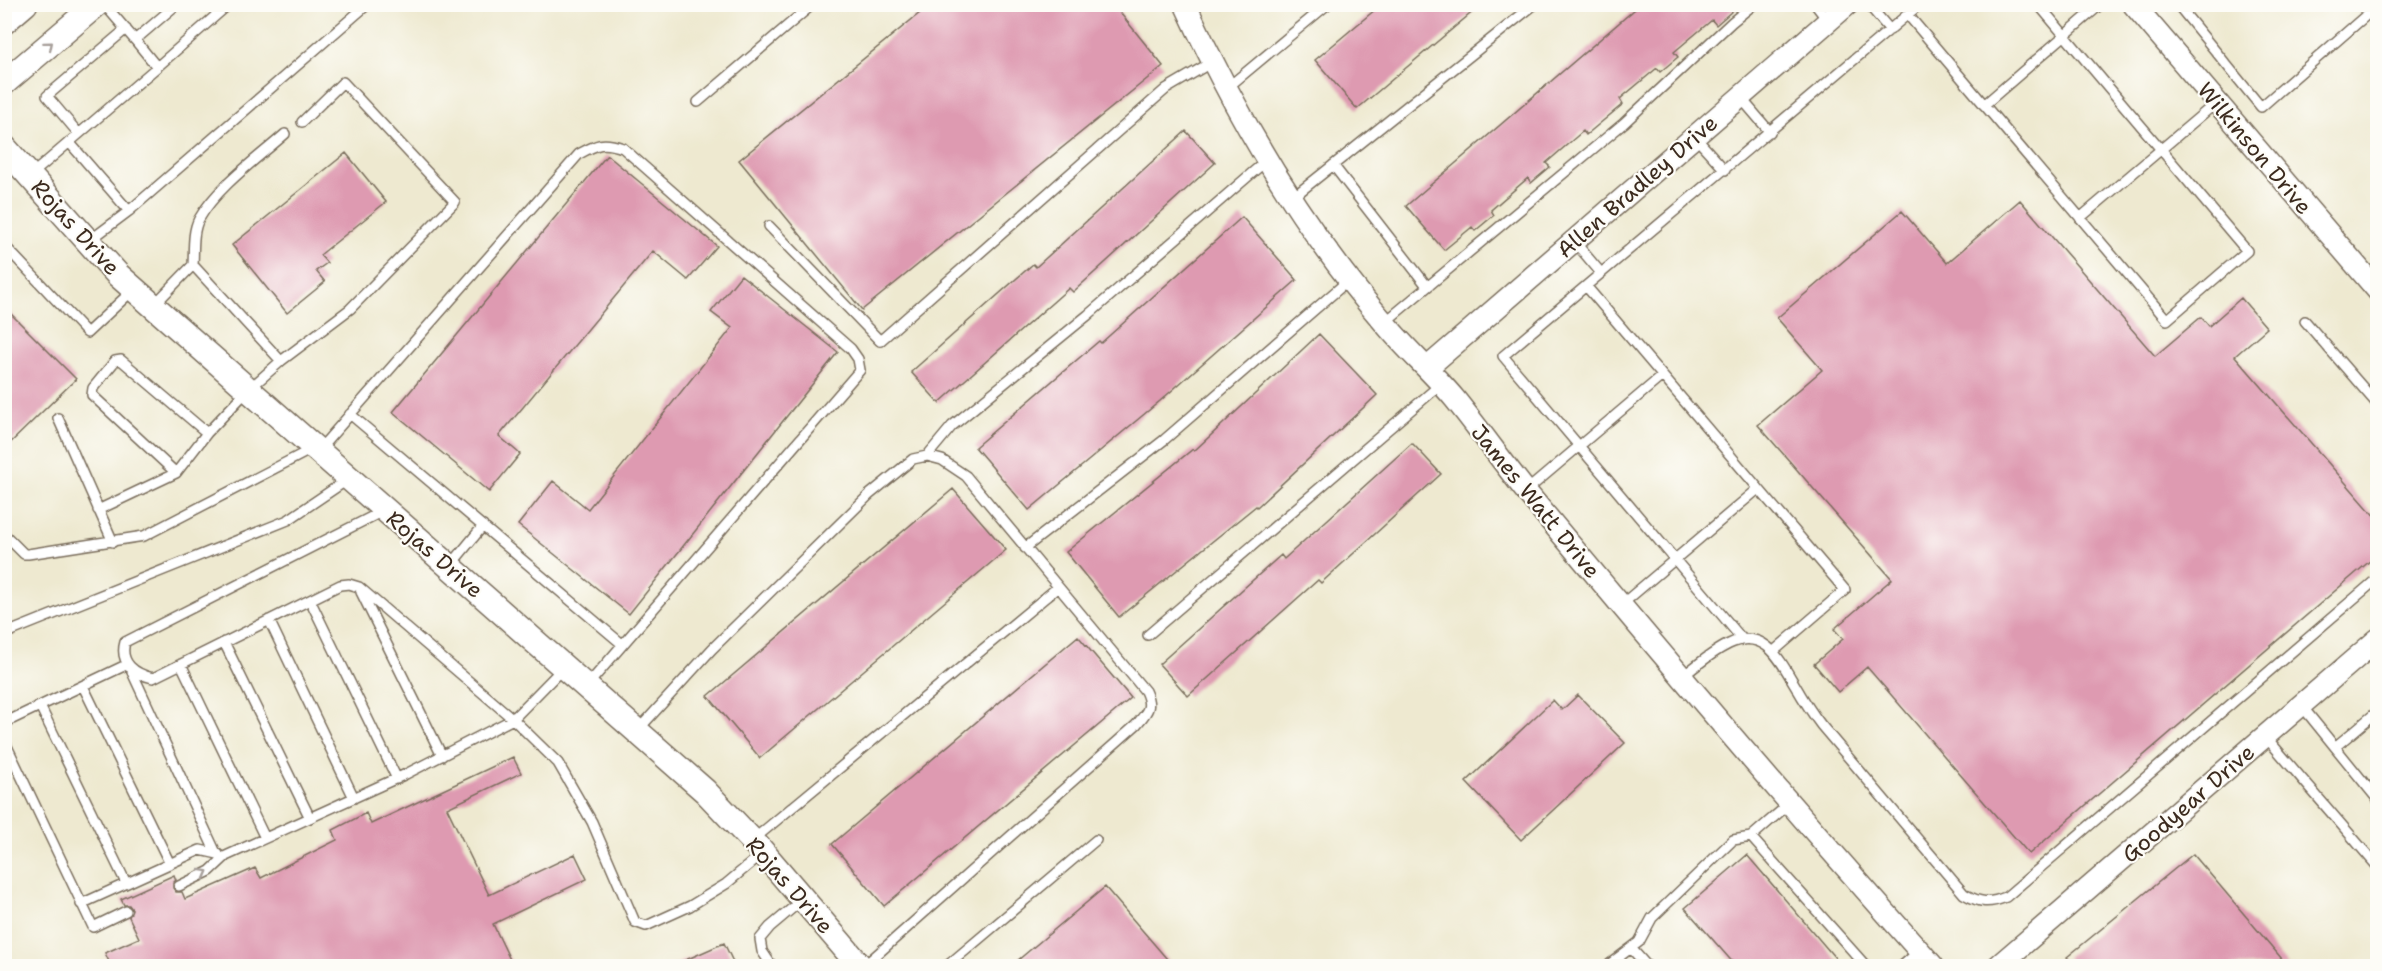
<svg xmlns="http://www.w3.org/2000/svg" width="2382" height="971" font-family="'Shantell Sans',sans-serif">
<rect width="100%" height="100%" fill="#fdfcf7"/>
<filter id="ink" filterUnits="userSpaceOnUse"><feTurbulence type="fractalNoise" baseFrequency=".0167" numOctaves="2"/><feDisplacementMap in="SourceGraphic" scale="12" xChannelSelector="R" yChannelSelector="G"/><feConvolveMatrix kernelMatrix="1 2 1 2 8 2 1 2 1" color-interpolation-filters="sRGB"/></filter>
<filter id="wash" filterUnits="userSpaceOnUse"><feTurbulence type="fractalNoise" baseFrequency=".008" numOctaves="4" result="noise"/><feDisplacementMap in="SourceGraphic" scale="24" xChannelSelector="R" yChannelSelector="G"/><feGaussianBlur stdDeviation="1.35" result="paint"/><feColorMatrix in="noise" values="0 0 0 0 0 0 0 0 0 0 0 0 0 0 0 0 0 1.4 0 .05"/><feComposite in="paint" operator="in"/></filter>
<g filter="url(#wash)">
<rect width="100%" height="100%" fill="#eee9d0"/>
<g id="blocks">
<path fill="#de9ab1" d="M 931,4 L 1113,4 L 1163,66 L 862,310 L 739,160 Z
M 1382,4 L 1482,4 L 1357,109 L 1315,60 Z
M 1641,4 L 1740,4 L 1716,25 L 1712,20 L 1674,52 L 1678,57 L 1660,72 L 1657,68 L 1620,99 L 1623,104 L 1586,135 L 1583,131 L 1546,163 L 1550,167 L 1531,183 L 1528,178 L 1491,210 L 1494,215 L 1475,231 L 1472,227 L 1444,250 L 1406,206 Z
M 1186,131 L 1215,163 L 1073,292 L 1069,288 L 939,403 L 911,372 L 1033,264 L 1036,267 Z
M 346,153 L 386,202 L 320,255 L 327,263 L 316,271 L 325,282 L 287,313 L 232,245 Z
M 607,155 L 717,246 L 688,280 L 653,251 L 499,436 L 520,454 L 489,492 L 393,412 Z
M 2020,200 L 2155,356 L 2201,317 L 2209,326 L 2241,298 L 2267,328 L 2235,356 L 2378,520 L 2378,554 L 2029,854 L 1867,667 L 1838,692 L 1814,664 L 1843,639 L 1834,629 L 1892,579 L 1758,425 L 1822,370 L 1777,318 L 1902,211 L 1947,263 Z
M 1242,217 L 1297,280 L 1160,401 L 1029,510 L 975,447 L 1099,341 L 1101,343 Z
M 741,275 L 838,352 L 629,614 L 518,525 L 553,481 L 588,509 L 732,328 L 711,312 Z
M 4,307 L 76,379 L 4,449 Z
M 1319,334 L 1377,395 L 1257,507 L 1256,506 L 1119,617 L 1066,552 L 1193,449 L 1194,451 Z
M 1412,443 L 1441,474 L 1321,583 L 1318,580 L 1188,696 L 1159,664 L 1281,555 L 1284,559 Z
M 953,489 L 1006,550 L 760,758 L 708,696 Z
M 1078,636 L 1131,698 L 884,906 L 832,844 Z
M 1578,695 L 1625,743 L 1521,840 L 1466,782 L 1553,700 L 1562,710 Z
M 513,757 L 521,773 L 447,808 L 489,895 L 575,854 L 587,879 L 493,924 L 513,966 L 111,966 L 105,953 L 139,938 L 129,917 L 132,909 L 129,905 L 124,905 L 121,899 L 174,875 L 176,880 L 173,883 L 173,888 L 176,892 L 182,892 L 185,899 L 255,868 L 261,878 L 337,840 L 333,830 L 366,813 L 371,824 Z
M 2193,854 L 2288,966 L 2075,966 L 2067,957 Z
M 1747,855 L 1842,966 L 1736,966 L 1685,908 Z
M 1105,887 L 1173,966 L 1011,966 Z
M 724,943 L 735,966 L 672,966 Z"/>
</g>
</g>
<g filter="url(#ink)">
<use href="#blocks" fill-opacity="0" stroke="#7a6d5c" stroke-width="1.5"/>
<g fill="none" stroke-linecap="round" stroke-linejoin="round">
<g stroke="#7a6d5c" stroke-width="12">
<path id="service" d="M 104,4 L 135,40 L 177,4
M 1815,4 L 1828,21
M 1868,4 L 1890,30
M 2177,4 L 2261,107 L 2378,5
M 1908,15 L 2167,320 L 2247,251 L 2038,4
M 135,40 L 157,67 L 229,4
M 1227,88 L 1328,4
M 1741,98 L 1770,132
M 698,102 L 813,4
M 1984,105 L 2101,4
M 79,134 L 47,96 L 126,29
M 1695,137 L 1725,170
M 69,142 L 129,211 L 89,241
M 1333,165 L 1427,286
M 31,175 L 157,67
M 1292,198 L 1535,4
M 129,211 L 368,4
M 2080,218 L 2217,102
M 769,226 L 880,341 L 1166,89 L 1212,62
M 1574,241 L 1601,273
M 4,245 L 87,333 L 133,290
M 193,265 C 194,251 192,232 199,219 C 217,187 258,158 285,134
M 1586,286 L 1845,590 L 1774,651
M 155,304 L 193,265 L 281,361
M 2305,321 L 2378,405
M 1384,323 L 1624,123 L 1732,22 L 1754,4
M 350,414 L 622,644
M 58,418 L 113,542
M 318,451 L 579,154 C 597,144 603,141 623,148 L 851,349 L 858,359 L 860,370 L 586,687
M 927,456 L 952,426 L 1088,315 L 1267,160
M 176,473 L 92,395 L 93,388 L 115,361 L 121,360 L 207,433
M 1526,491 L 1662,376
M 98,510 L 176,473 L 207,433 L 248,390 L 281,361 L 350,309 L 455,202 L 343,82 L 302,122
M 383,511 L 125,642 C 119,663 135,674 153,678 L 340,585 L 349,584 L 359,587 L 513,719 L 563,668
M 4,534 L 24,554 L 28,554 L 144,536 L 312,449
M 1025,548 L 1164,440 L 1350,279
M 450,566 L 483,526
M 361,592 L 442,756
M 310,600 L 397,779
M 1621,605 L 1758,489
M 269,620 L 354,798
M 4,634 L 288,520 L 347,480
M 1148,635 L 1441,384
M 1743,640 L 1503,356 L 1920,4
M 224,642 L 310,818
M 181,664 L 265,838
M 132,672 L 216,853
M 1682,677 C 1697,665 1712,652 1729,644 C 1765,627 1780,660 1795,685 C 1803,699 1811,712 1821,725 L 1964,894 C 1980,903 1989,904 2006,897 L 2378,578
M 83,686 L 170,864
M 2301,705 L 2378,800
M 40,706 L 126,883
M 4,723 L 128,664
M 638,730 L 712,649 L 869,495 L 913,459 L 927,456 L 942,460 L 966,476 L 1145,691 C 1153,708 1147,712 1136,725 L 864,966
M 2265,736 L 2378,867
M 4,740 L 93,927 L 126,911
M 2335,747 L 2378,711
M 1790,803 L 1751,837 L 1866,966
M 754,839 L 1058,587
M 179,886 L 210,871 L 226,856 L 406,774 L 513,719 L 558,763 L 592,822 L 635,922 L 646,926 L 690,906 L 726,884 L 763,853
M 81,904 L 200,850 L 218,854
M 1631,948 L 1647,966
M 772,966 L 762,951 L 760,939 L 770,927 L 802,900
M 947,966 L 1096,840
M 1607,966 L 1639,942 L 1652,918 L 1733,840 L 1751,837
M 1902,966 L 1919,951"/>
</g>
<g stroke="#7a6d5c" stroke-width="24">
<path id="tertiary" d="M 1185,4 C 1237,117 1305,232 1387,326 C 1408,351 1433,373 1454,398 C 1480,430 1503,463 1529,495 C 1661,654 1795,812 1933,966
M 2133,4 L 2378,291
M 1427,368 L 1848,4
M 1998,966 L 2378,639"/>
</g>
<g stroke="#7a6d5c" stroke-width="27">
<path id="secondary" d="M 4,22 L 25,4
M 4,83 L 97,4
M 4,147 L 118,275 L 705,791 L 761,850 L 860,966"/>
</g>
<use href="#service" stroke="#fff" stroke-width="9"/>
<use href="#tertiary" stroke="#fff" stroke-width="21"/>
<use href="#secondary" stroke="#fff" stroke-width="24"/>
</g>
<defs><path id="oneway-chevron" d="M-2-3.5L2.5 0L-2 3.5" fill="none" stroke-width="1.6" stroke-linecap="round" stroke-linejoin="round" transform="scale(1.5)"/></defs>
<g stroke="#a79f9a">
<use href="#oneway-chevron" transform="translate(49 45) rotate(-40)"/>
<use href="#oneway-chevron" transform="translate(204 873) rotate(-29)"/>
</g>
</g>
<g text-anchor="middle" stroke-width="4.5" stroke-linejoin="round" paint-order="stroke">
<g font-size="22" fill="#3b2a1e" stroke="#fdfcf7">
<text transform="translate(2255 148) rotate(50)" y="8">Wilkinson Drive</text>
<text transform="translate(1637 186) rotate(-41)" y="8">Allen Bradley Drive</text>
<text transform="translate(76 227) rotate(48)" y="8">Rojas Drive</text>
<text transform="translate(1536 501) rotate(51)" y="8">James Watt Drive</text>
<text transform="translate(435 554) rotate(41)" y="8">Rojas Drive</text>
<text transform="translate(2188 803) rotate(-41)" y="8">Goodyear Drive</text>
<text transform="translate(790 885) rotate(49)" y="8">Rojas Drive</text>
</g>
</g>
<rect width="2382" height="971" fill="none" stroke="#fdfcf7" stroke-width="24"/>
</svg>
